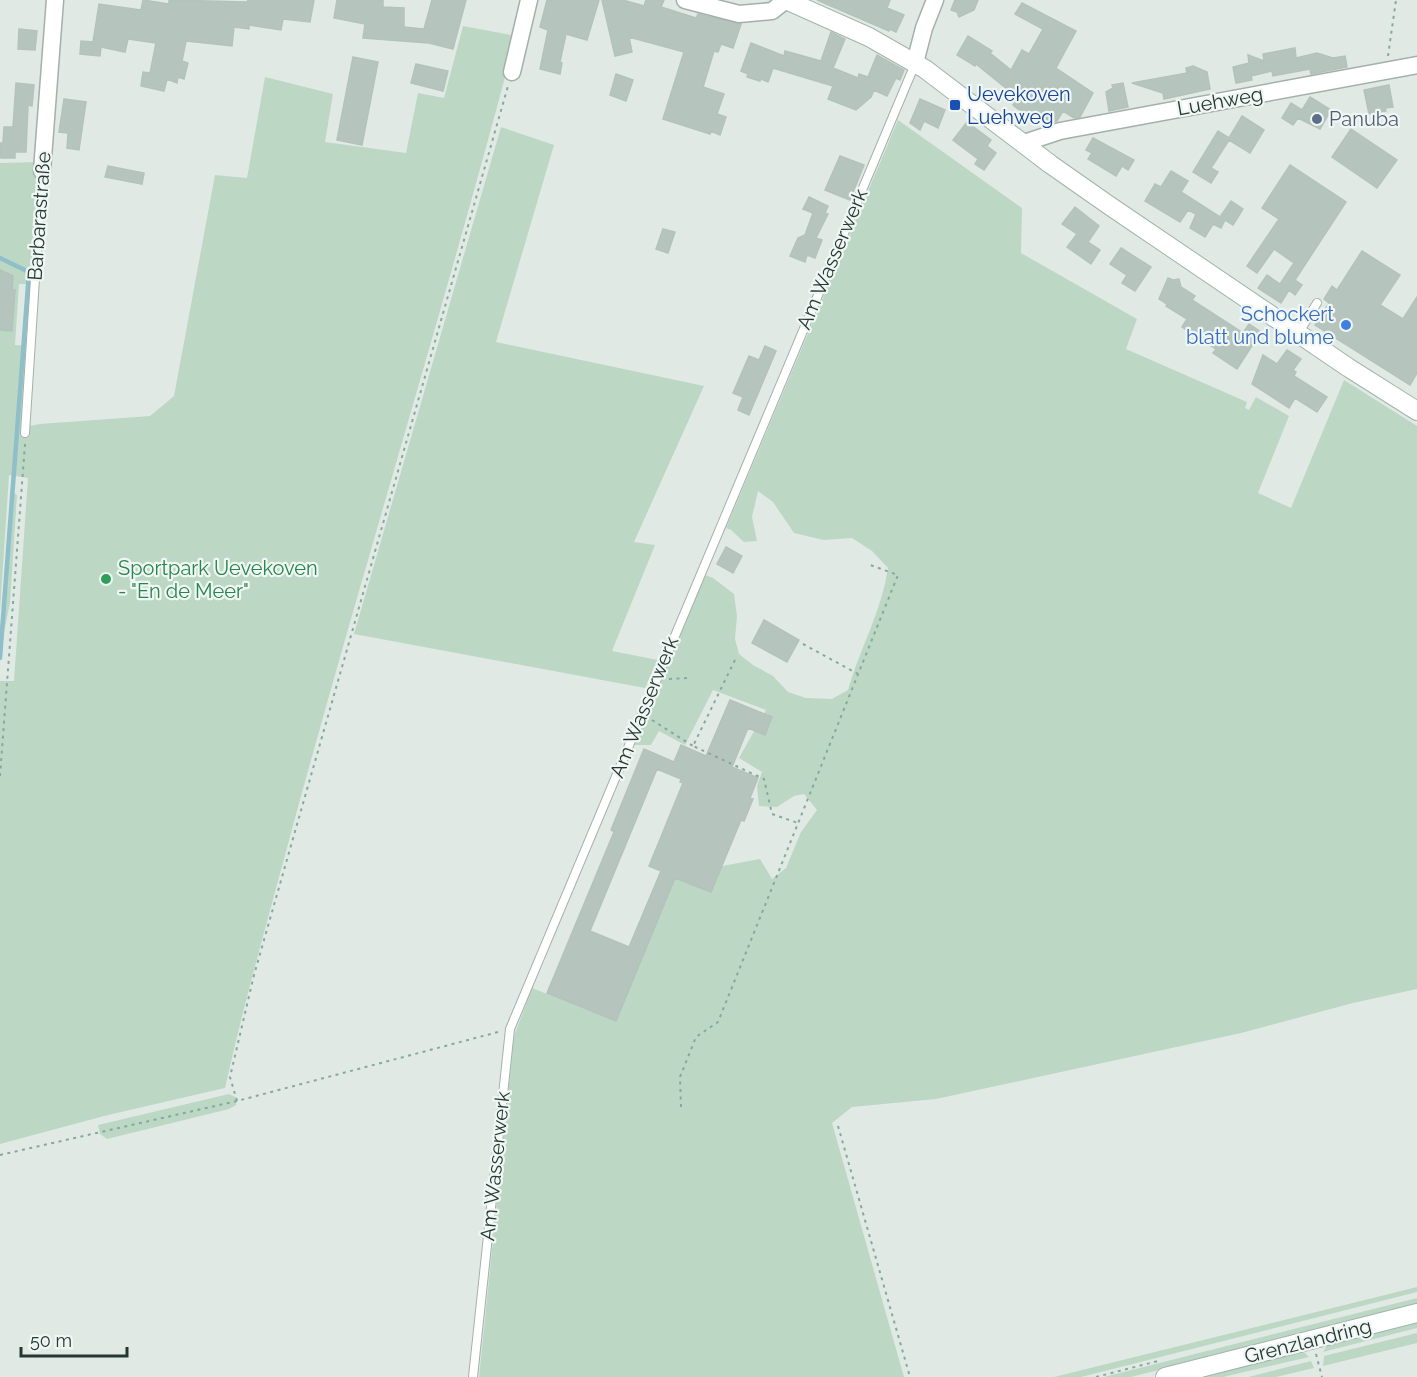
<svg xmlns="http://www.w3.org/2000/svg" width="1417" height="1377" font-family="Raleway,sans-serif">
<rect width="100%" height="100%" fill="#e1e9e5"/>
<path fill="#bcd8c4" d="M 463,26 L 516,36 C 448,294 369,549 298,807 C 273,901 246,994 225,1088 L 108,1115 L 0,1144 L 0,681 L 14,681 L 28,478 L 9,475 L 0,611 L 0,163 L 37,162 L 29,284 L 19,284 L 15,345 L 29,346 L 21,435 L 29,436 L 29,426 L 40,424 L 150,416 L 174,396 L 215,175 L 247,178 L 265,77 L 333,94 L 325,142 L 406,153 L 418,93 L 444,98 Z
M 898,120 L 1022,208 L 1021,253 L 1137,319 L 1126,349 L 1247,402 L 1245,408 L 1249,410 L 1256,397 L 1289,416 L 1258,493 L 1291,508 L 1344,380 L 1417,426 L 1417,989 L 1353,1003 L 1241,1033 L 936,1099 L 852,1107 L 832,1123 L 904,1377 L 479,1377 L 514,1036 L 532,988 L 616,1021 L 675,878 L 711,892 L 722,866 L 760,859 L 772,879 L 786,868 L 801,832 L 817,810 L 804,794 L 794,796 L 777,807 L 759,806 L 757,786 L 762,772 L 739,758 L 766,710 L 713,690 L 685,745 L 659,731 L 651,745 L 633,745 L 705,575 L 713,578 L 734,594 L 737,616 L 735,639 L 739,654 L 753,665 L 773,676 L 788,692 L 806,698 L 832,699 L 848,690 C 860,648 881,613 888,568 L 872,551 L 852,538 L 824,540 L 794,533 L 773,502 L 758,491 L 752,517 L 757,541 L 744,542 L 731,530 L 726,528 Z
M 501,127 L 554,145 L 496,342 L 704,386 L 634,542 L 655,545 L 612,651 L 658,660 L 645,688 L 354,634 Z
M 13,492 L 17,495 L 10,603 L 3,637 Z
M 229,1094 L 237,1098 L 236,1105 L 229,1109 L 107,1139 L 100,1134 L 98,1125 Z
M 1417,1287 L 1417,1292 L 1081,1377 L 1054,1377 Z
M 1417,1298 L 1417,1304 L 1131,1377 L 1104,1377 Z
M 1417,1321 L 1417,1328 L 1323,1352 L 1328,1344 Z
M 1417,1333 L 1417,1343 L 1323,1366 L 1324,1356 Z
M 1302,1350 L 1309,1357 L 1223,1377 L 1196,1377 Z
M 1311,1361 L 1314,1368 L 1276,1377 L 1248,1377 Z"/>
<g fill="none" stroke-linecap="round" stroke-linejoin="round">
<path stroke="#8fbfc8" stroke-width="4.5" d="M 0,258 L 29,272 L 0,658"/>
</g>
<path fill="#b6c4be" stroke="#b4c2bc" stroke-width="1.5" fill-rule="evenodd" d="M 143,0 L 169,4 L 169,0 L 247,2 L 248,0 L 314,0 L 310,22 L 283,19 L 281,30 L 249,25 L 249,29 L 234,27 L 232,46 L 186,41 L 182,61 L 188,63 L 184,79 L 178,77 L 177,83 L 167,79 L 164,91 L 141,86 L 143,72 L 150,73 L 156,43 L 128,39 L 125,52 L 101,47 L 100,56 L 80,54 L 81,41 L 93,42 L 99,4 L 141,10 Z
M 337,0 L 383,0 L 383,7 L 404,8 L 404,27 L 424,29 L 432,0 L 466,0 L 453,49 L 429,43 L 363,38 L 365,24 L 334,18 Z
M 547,0 L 599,0 L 587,40 L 566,34 L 560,62 L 562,63 L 560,74 L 540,69 L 548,30 L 540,27 Z
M 602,0 L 623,0 L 644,6 L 646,0 L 664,0 L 661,7 L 696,18 L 698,14 L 741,24 L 733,48 L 721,44 L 718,52 L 714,51 L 703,87 L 724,94 L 717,114 L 726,117 L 720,135 L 711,131 L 710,134 L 663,119 L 684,52 L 629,37 L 632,52 L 615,56 Z
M 817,0 L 890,0 L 887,8 L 904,15 L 896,32 L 890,29 L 889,31 Z
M 955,0 L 978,0 L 974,10 L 959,17 L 957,12 L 951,10 Z
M 1022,3 L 1076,31 L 1056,68 L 1093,93 L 1080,117 L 1074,118 L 1063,111 L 1057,121 L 1049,124 L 1030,111 L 1027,116 L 1013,105 L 1018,98 L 976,64 L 975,66 L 957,55 L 968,36 L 992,51 L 990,53 L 1011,70 L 1022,50 L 1029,54 L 1043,29 L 1015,14 Z
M 19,29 L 37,31 L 35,50 L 18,49 Z
M 831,32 L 845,39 L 833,68 L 858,78 L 859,74 L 868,77 L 877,55 L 904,70 L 900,80 L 896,78 L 887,96 L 874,90 L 871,97 L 856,110 L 828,99 L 833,86 L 773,68 L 768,82 L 761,79 L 760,81 L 747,77 L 748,74 L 741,71 L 751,43 L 784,56 L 785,51 L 821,61 Z
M 1295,48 L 1296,58 L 1317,53 L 1333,58 L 1345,56 L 1347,67 L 1311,74 L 1310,69 L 1273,76 L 1272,71 L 1251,76 L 1252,80 L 1236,83 L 1233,67 L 1249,63 L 1248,55 L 1264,61 L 1263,54 Z
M 353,57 L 378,62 L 362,145 L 337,140 Z
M 416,64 L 448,71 L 443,91 L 411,83 Z
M 1193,66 L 1207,72 L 1210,89 L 1164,99 L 1163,93 L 1132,83 L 1187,73 L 1186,68 Z
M 616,74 L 633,80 L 626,101 L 610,95 Z
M 16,83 L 34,85 L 32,106 L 28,105 L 26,152 L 15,152 L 15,158 L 1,158 L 0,143 L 3,143 L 4,127 L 13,127 Z
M 1123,83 L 1128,107 L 1109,111 L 1106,92 L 1113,88 L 1112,85 Z
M 1389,85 L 1393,107 L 1385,108 L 1386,111 L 1369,114 L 1364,90 Z
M 1310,97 L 1331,110 L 1320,129 L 1298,118 L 1293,125 L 1282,118 L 1291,103 L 1302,110 Z
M 64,99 L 86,102 L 79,150 L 67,148 L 68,133 L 59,132 Z
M 920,99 L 945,110 L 938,128 L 924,121 L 920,130 L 910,123 Z
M 1242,116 L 1264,130 L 1250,153 L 1229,140 L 1211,168 L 1218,172 L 1211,183 L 1193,172 L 1218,131 L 1229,138 Z
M 967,122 L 991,140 L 987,146 L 996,153 L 984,170 L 975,164 L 978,159 L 953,140 Z
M 1351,129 L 1397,160 L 1377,188 L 1332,157 Z
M 1093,138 L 1134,160 L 1128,170 L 1122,166 L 1116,176 L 1088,159 L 1092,153 L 1086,150 Z
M 840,156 L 864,165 L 850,200 L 825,190 Z
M 1290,165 L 1346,202 L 1295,280 L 1302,285 L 1295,295 L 1289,290 L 1281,303 L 1258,288 L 1267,275 L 1280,284 L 1294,263 L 1274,249 L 1257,273 L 1247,266 L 1279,219 L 1262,208 Z
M 108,166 L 144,173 L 142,184 L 105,177 Z
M 1171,171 L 1188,181 L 1181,192 L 1220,217 L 1231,201 L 1243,209 L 1233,225 L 1225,220 L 1221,228 L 1213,224 L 1205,237 L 1190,228 L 1196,214 L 1188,210 L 1180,222 L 1145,201 L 1155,184 L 1161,187 Z
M 809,197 L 828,206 L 825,213 L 828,214 L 816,238 L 822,240 L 815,258 L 807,255 L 805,262 L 790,256 L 798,238 L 805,235 L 813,213 L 803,209 Z
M 1075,207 L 1099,226 L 1088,242 L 1100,250 L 1091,264 L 1067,247 L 1077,234 L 1062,224 Z
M 663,229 L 675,232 L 668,253 L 656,249 Z
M 1121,248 L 1151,267 L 1135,291 L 1122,283 L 1127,275 L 1110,264 Z
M 1362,251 L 1400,275 L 1380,305 L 1403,319 L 1417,297 L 1417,373 L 1410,385 L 1315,325 L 1329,303 L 1324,299 L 1332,286 L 1337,290 Z
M 0,270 L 13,276 L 12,290 L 15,290 L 12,331 L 0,330 Z
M 1168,278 L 1173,280 L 1179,279 L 1181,287 L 1195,296 L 1192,300 L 1243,333 L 1249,324 L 1261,332 L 1237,369 L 1213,353 L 1216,349 L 1182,327 L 1187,319 L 1166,306 L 1167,304 L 1159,299 Z
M 765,346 L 776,351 L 749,415 L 738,410 L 743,397 L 733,393 L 749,356 L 759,360 Z
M 1287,350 L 1301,359 L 1293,370 L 1296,372 L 1294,376 L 1327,397 L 1317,412 L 1295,398 L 1289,408 L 1252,384 L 1263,355 L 1277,364 Z
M 726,547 L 742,556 L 733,573 L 717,564 Z
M 764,620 L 799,640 L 787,662 L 752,643 Z
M 730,700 L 772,717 L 765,735 L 748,728 L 732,767 L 758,778 L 750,798 L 753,799 L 744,821 L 741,820 L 711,892 L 675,878 L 616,1021 L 547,993 L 614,832 L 611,830 L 644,749 L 674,762 L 681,745 L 706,756 ZM 657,769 L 681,779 L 680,782 L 683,783 L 649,866 L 661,871 L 629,947 L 590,931 Z"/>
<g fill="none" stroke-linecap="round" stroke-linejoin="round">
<g stroke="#a4b0ac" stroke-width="10">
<path id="service" d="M 1298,334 L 1317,303
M 25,433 L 42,171
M 473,1377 L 510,1029 L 915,64"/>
</g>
<g stroke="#a4b0ac" stroke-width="19">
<path id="minor" d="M 685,0 L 739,14 L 772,11 L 786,0
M 915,63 L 924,28 L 935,0
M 512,72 L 529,0
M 1024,143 L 1060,131 L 1417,65
M 42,171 L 55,0"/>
</g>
<g stroke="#a1b4ad" stroke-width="20">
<path id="secondary" d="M 786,0 L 869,37 L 925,69 L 1050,164 L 1110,206 L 1349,368 L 1417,411
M 1165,1377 L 1417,1313"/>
</g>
<path stroke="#85a99e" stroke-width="2" stroke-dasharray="3 4.5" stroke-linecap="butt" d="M 1388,56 L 1396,0
M 803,644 L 858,674
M 735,660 L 693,746 L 764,779 L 772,814 L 798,823
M 669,679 L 688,678
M 652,720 L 693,746
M 0,776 L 25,444
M 237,1101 L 230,1077 L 254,975 L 508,86
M 681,1107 L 680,1077 L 696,1037 L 718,1022 L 898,575 L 870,565
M 838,1126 L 910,1377
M 0,1155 L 237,1101 L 498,1032
M 1316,1354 L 1322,1377
M 1096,1377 L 1158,1361"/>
<use href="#service" stroke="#fff" stroke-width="8"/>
<use href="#minor" stroke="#fff" stroke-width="16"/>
<use href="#secondary" stroke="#fff" stroke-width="18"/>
</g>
<rect fill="#1a4fb4" stroke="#f0f6f3" stroke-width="2" x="949" y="99" width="12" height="12" rx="3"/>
<circle fill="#5c6f8a" stroke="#f0f6f3" stroke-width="2" cx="1317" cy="119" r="6"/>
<circle fill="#3f7fe0" stroke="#f0f6f3" stroke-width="2" cx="1346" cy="325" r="6"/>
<circle fill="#2e9e5b" stroke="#f0f6f3" stroke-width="2" cx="106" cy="579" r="6"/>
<g text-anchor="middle" stroke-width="4.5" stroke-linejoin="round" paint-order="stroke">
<g font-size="20" fill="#164399" stroke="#f0f6f3" text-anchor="start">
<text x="967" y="101">Uevekoven<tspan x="967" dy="23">Luehweg</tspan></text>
</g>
<g font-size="20" fill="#233832" stroke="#f0f6f3">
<text transform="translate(1220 101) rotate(-10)" y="7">Luehweg</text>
<text transform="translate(39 216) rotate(-86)" y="7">Barbarastraße</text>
<text transform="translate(832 259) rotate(-67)" y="7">Am Wasserwerk</text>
<text transform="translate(644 707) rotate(-68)" y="7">Am Wasserwerk</text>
<text transform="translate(495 1166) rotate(-84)" y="7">Am Wasserwerk</text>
<text transform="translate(1308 1341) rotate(-14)" y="7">Grenzlandring</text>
</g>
<g font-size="20" fill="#4e5e75" stroke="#f0f6f3" text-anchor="start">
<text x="1329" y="126">Panuba</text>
</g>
<g font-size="20" fill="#366cbe" stroke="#f0f6f3" text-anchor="end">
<text x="1334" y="321">Schockert<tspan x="1334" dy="23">blatt und blume</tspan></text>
</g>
<g font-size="20" fill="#27864d" stroke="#f0f6f3" text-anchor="start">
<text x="118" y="575">Sportpark Uevekoven<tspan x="118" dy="23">- "En de Meer"</tspan></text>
</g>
</g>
<path d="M21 1347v9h106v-9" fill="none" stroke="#233832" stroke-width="3"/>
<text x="30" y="1347" font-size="18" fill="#233832" stroke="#f0f6f3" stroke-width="4.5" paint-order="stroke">50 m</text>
</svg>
